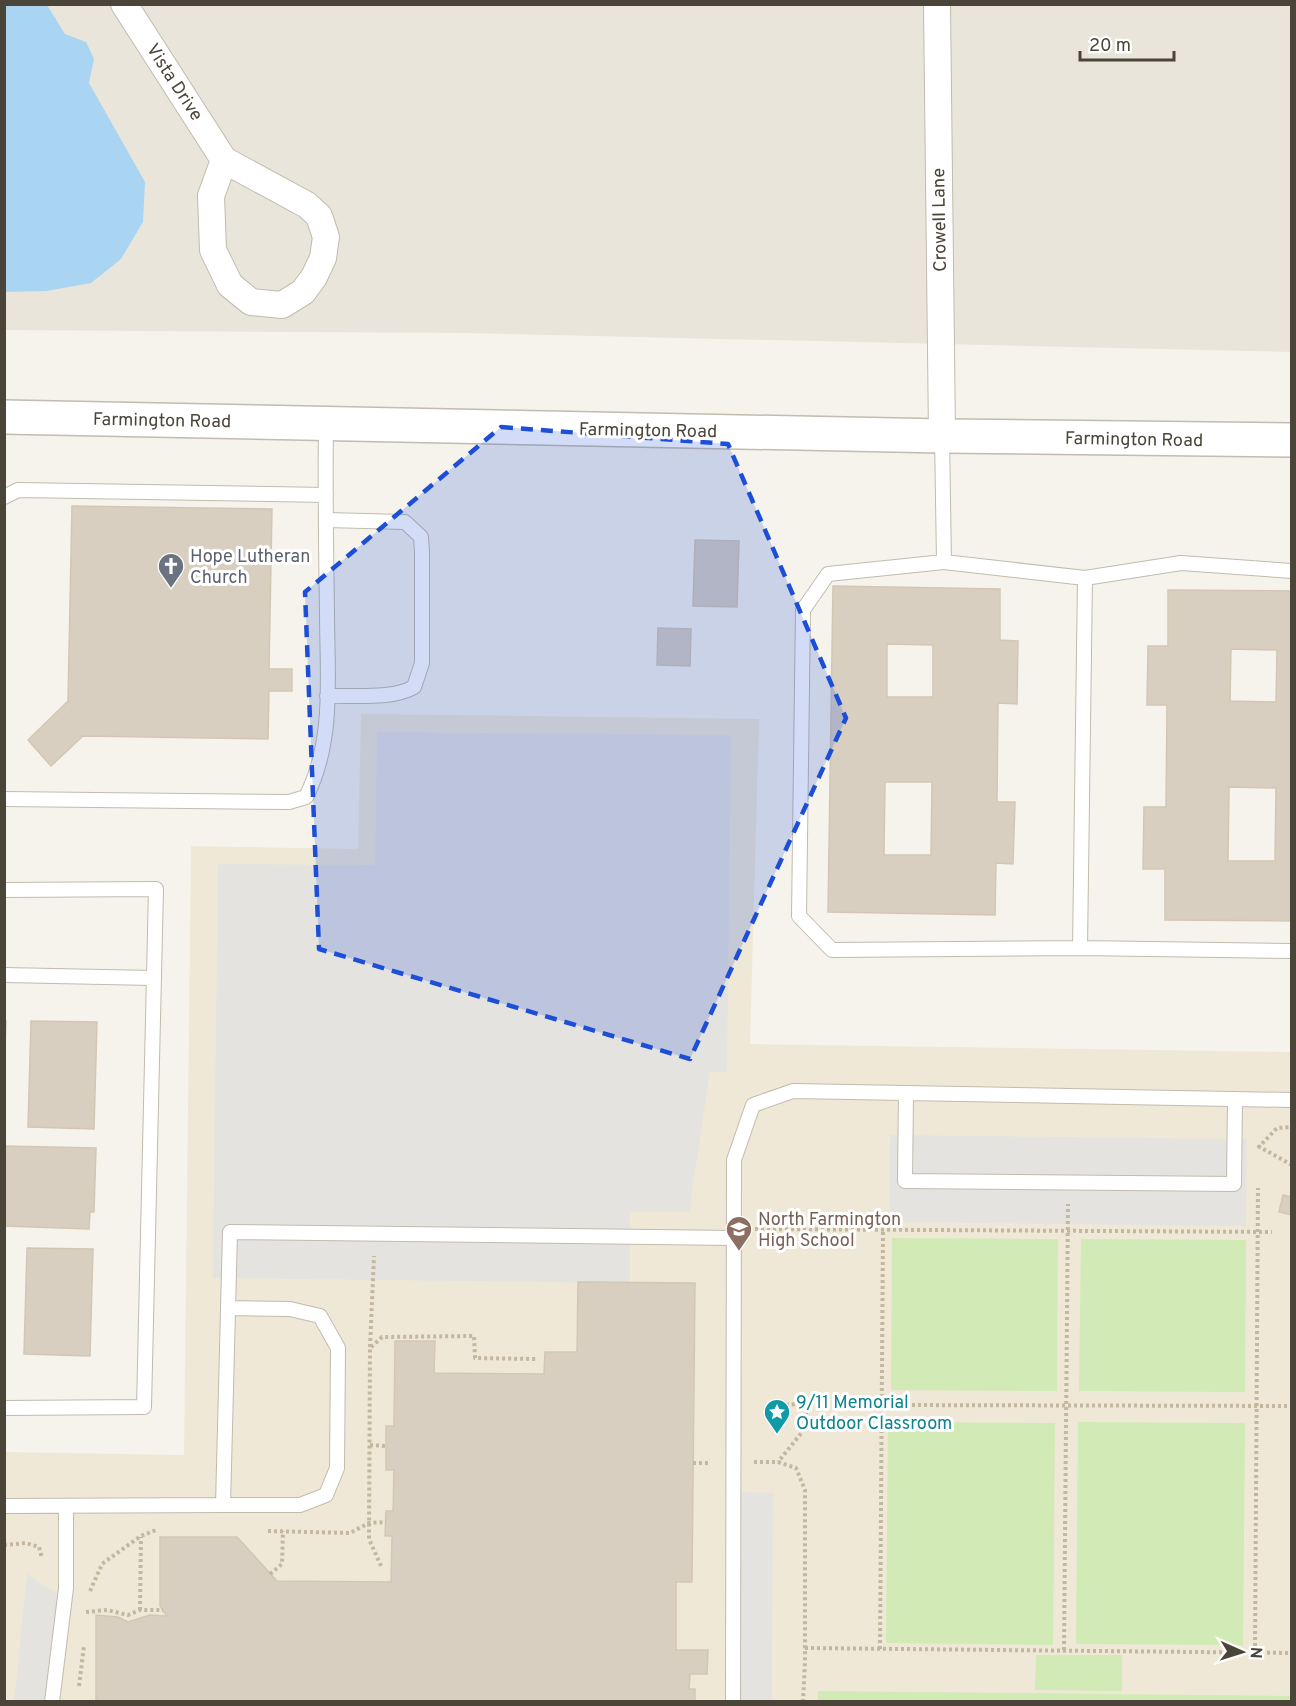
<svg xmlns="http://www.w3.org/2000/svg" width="1296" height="1706" font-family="Overpass,sans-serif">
<rect width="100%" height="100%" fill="#f6f3ec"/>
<path fill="#eae5da" d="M 5,5 L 1291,5 L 1291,352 L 464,333 L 5,330 Z"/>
<path fill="#efe8d6" d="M 361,714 L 759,719 L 750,1044 L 1291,1052 L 1291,1701 L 5,1702 L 5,1452 L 184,1455 L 191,846 L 358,849 Z"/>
<path fill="#d2eab5" d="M 892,1238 L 1058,1239 L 1057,1391 L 891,1390 Z
M 1081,1239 L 1246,1240 L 1245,1392 L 1079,1391 Z
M 888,1422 L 1055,1423 L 1053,1645 L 886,1643 Z
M 1078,1422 L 1245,1423 L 1243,1645 L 1076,1644 Z
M 1036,1655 L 1122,1655 L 1122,1691 L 1035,1690 Z
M 818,1691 L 1291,1696 L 1292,1701 L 818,1702 Z"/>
<path fill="#e5e3e0" d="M 377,732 L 731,735 L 727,1072 L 710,1072 L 689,1212 L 630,1212 L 630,1283 L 213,1278 L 218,864 L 375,865 Z
M 890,1135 L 1247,1139 L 1246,1226 L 889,1222 Z
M 734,1492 L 773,1493 L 772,1701 L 733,1702 Z
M 27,1574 L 65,1599 L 52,1701 L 14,1702 Z"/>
<path fill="#a9d4f2" d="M 4,5 L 47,5 L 65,34 L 86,42 L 94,59 L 89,83 L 145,182 L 143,222 L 121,259 L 91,283 L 46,291 L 5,292 Z"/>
<path fill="#d8cfc1" stroke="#d3c7b4" stroke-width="1.5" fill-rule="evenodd" d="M 72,506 L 272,509 L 269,669 L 292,669 L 292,691 L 269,691 L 268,739 L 83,736 L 51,766 L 28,740 L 68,701 Z
M 695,540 L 739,541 L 737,607 L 693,606 Z
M 833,586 L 1000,589 L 1000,640 L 1018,641 L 1017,704 L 998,703 L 997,802 L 1015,802 L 1013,864 L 996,863 L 995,915 L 828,912 ZM 887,644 L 933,645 L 933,697 L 887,697 ZM 885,782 L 932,782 L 931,855 L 884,855 Z
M 1168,590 L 1292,591 L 1292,921 L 1165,920 L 1165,869 L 1143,869 L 1144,807 L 1166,807 L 1167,705 L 1147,705 L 1148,646 L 1168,646 ZM 1231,649 L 1277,650 L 1276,702 L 1230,701 ZM 1229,787 L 1276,788 L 1275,861 L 1228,861 Z
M 658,628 L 691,629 L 690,666 L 657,665 Z
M 4,1021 L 6,1021 L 4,1081 Z
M 31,1021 L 97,1022 L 94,1129 L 28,1127 Z
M 4,1146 L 96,1148 L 94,1212 L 90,1212 L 89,1229 L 4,1226 Z
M 1283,1195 L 1292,1197 L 1292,1215 L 1279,1212 Z
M 27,1248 L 93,1249 L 90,1356 L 24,1354 Z
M 578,1282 L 695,1283 L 692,1582 L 676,1582 L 676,1650 L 708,1650 L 707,1674 L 690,1674 L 689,1689 L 695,1689 L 695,1702 L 96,1702 L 96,1615 L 118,1617 L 128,1622 L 150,1615 L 167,1616 L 160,1606 L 160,1537 L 237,1537 L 277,1581 L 391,1582 L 392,1536 L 385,1536 L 386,1511 L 393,1511 L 394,1470 L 386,1470 L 386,1426 L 394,1426 L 395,1341 L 435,1341 L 434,1373 L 544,1374 L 545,1352 L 577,1352 Z"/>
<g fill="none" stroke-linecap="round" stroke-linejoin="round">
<g stroke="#c2bbae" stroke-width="16">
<path id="service" d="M 942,436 L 944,562 L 1085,578 L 1181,563 L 1292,571
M 4,497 L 18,490 L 326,495
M 326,520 L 405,522 L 421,537 L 422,552 L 422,663 L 414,687 C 391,700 353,695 327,696
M 944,562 L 828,574 L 803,610 L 799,916 L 832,950 L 1080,948
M 1085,578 L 1080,948 L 1292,951
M 4,799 L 289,802 L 306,797 C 335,740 327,674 327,612 C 326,549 325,487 326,424
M 4,890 L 156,889 L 144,1407 L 4,1408
M 4,975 L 154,978
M 906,1093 L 905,1181 L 1234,1184 L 1235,1099
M 223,1505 L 300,1505 L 326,1495 L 337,1468 L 338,1348 L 320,1316 L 290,1309 L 229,1308
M 4,1506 L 223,1505 L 230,1232 L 734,1238
M 52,1702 L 66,1588 L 66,1506
M 733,1702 L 734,1160 L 753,1105 L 793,1091 L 1292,1100"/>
</g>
<g stroke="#c2bbae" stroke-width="28">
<path id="minor" d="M 124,4 L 224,160 L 307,205 L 319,216 L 326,237 L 323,258 L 314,277 L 303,292 L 282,305 L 251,302 L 230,285 L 213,250 L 211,196 L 224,160
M 937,4 L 942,436"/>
</g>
<g stroke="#c2bbae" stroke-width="36">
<path id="tertiary" d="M 4,417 L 942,436 L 1292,440"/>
</g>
<path stroke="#c4b79f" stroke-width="4" stroke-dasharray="3 3" stroke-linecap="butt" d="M 1258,1146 L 1292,1165
M 1258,1148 L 1277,1128 L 1292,1127
M 755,1229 L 1272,1232
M 370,1347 L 374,1256
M 882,1405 L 1292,1406
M 774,1416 L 779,1406 L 796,1404 L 806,1409 L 807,1426 L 778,1462
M 370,1445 L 386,1446
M 754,1462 L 778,1462 L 796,1468 L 805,1490 L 805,1662 L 803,1702
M 693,1463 L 711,1463
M 268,1531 L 350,1533 L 369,1523 L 386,1522
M 4,1545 L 26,1543 L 39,1547 L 42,1558
M 381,1566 L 369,1539 L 370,1348 L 382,1337 L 474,1336 L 475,1358 L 536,1359
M 270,1574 L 282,1564 L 283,1531
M 90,1591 L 102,1564 L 141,1536 L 156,1530
M 140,1610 L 141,1537
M 86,1612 L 107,1610 L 128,1615 L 140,1610 L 163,1610
M 805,1648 L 1292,1653
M 880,1649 L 883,1229
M 1064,1650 L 1068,1204
M 1255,1652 L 1258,1188
M 79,1686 L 84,1646"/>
<use href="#service" stroke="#fff" stroke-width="14"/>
<use href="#minor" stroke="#fff" stroke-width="26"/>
<use href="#tertiary" stroke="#fff" stroke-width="33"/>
</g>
<path fill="#1d4ed8" fill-opacity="0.2" stroke="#1d4ed8" stroke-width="4.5" stroke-dasharray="12 8" stroke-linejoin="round" d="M 501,427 L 728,444 L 846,718 L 690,1059 L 319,949 L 305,592 Z"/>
<defs>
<g id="church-pin" transform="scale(1.35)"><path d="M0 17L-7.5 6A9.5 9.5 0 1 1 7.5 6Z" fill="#6b7280" stroke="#fff"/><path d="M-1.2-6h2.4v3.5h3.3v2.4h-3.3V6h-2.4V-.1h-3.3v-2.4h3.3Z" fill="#fff"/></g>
<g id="school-pin" transform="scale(1.35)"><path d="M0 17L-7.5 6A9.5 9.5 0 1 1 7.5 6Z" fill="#8d6e63" stroke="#fff"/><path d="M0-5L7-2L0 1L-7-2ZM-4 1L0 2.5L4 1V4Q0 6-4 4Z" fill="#fff"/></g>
<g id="sight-pin" transform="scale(1.35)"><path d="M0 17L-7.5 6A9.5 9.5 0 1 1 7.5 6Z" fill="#0f9aa8" stroke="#fff"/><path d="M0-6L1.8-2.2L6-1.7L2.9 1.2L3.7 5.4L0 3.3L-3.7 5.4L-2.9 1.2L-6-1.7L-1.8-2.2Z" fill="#fff"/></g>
</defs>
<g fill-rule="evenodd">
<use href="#church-pin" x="171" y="566"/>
<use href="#school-pin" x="739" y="1229"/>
<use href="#sight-pin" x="777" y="1412"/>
</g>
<g text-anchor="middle" stroke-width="6" stroke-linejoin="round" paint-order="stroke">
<g font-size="18" fill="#4b4439" stroke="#fff">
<text transform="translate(175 82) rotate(57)" y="6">Vista Drive</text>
<text transform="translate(939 220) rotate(-91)" y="6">Crowell Lane</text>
<text transform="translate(162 420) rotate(1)" y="6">Farmington Road</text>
<text transform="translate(648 430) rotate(1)" y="6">Farmington Road</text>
<text transform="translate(1134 439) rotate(1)" y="6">Farmington Road</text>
</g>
<g font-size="18" fill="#5b616d" stroke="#fff" text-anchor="start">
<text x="190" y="562">Hope Lutheran<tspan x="190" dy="21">Church</tspan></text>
</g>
<g font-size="18" fill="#785e54" stroke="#fff" text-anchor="start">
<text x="758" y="1225">North Farmington<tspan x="758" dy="21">High School</tspan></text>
</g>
<g font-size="18" fill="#0d838f" stroke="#fff" text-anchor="start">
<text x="796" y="1408">9/11 Memorial<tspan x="796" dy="21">Outdoor Classroom</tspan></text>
</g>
</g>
<rect width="1296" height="1706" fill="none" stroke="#4b4439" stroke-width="12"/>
<g transform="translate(1242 1652) rotate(93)" stroke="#ffffff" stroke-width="4.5" paint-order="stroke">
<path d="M0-4.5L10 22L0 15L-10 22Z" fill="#4b4439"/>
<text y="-9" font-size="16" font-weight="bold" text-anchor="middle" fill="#4b4439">N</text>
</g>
<path d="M1080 51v9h94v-9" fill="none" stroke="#4b4439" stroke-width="3"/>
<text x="1089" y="51" font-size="18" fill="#4b4439" stroke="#ffffff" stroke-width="4.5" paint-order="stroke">20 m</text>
</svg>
